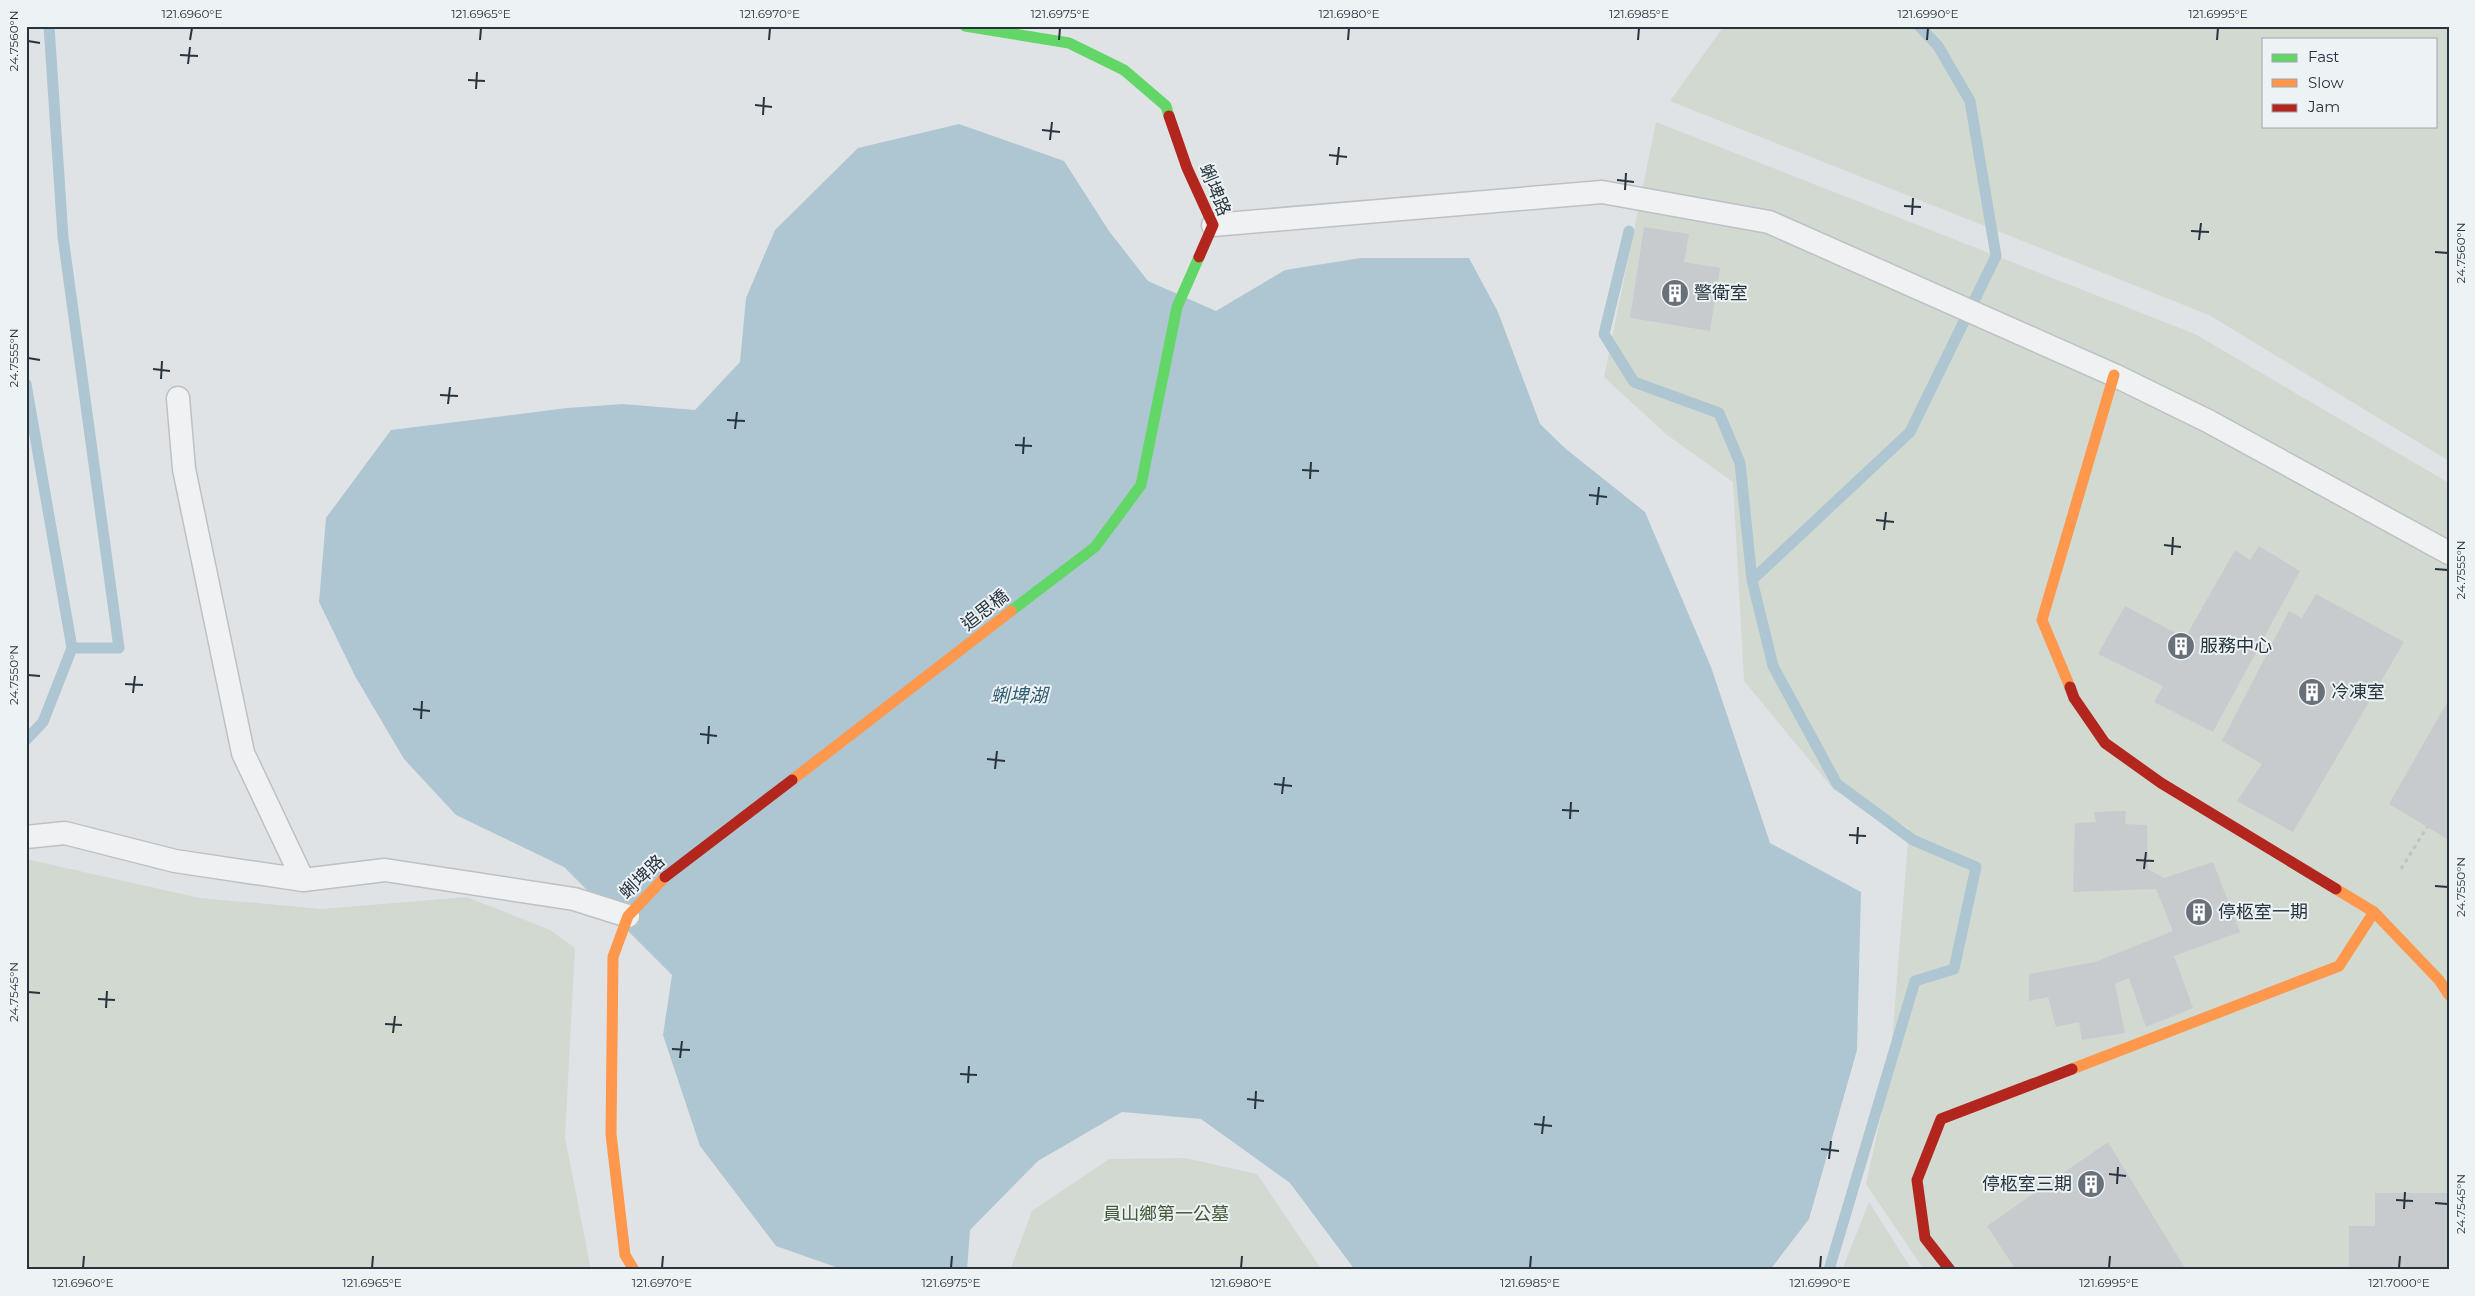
<svg xmlns="http://www.w3.org/2000/svg" width="2475" height="1296" font-family="Montserrat,'Noto Sans TC',sans-serif">
<rect width="100%" height="100%" fill="#e0e3e6"/>
<path fill="#d2d9d1" fill-rule="evenodd" d="M 1724,26 L 2449,26 L 2449,461 L 2209,315 L 1670,101 ZM 2264,39 L 2436,39 L 2436,126 L 2264,126 Z
M 1656,122 L 2195,334 L 2449,483 L 2449,1270 L 1924,1270 L 1866,1184 L 1889,1079 L 1909,828 L 1834,790 L 1744,681 L 1733,482 L 1667,435 L 1604,377 Z
M 26,859 L 200,898 L 322,909 L 467,897 L 550,930 L 575,948 L 565,1137 L 591,1270 L 26,1270 Z
M 1185,1158 L 1257,1174 L 1322,1270 L 1010,1270 L 1032,1211 L 1109,1159 Z
M 1869,1202 L 1912,1270 L 1842,1270 Z"/>
<path fill="#aec6d1" d="M 959,124 L 1064,161 L 1109,231 L 1148,281 L 1216,311 L 1285,270 L 1361,258 L 1469,258 L 1498,312 L 1540,424 L 1566,449 L 1645,512 L 1711,667 L 1770,843 L 1861,892 L 1857,1050 L 1809,1219 L 1770,1270 L 1355,1270 L 1290,1183 L 1201,1119 L 1122,1112 L 1038,1161 L 970,1230 L 967,1270 L 844,1270 L 776,1246 L 700,1146 L 663,1035 L 672,975 L 564,867 L 456,815 L 404,759 L 355,676 L 319,602 L 326,518 L 391,430 L 567,408 L 623,404 L 695,410 L 740,362 L 746,298 L 775,230 L 858,148 Z"/>
<g fill="none" stroke-linecap="round" stroke-linejoin="round">
<path stroke="#aec6d1" stroke-width="11" d="M 49,26 L 63,237 L 119,648 L 72,648
M 1629,231 L 1604,334 L 1634,382 L 1719,413 L 1740,463 L 1752,580 L 1773,666 L 1837,784 L 1913,840 L 1976,867 L 1954,969 L 1915,981 L 1829,1270
M 26,384 L 72,648 L 43,722 L 26,740
M 1752,580 L 1910,432 L 1996,256 L 1970,101 L 1938,46 L 1919,26"/>
</g>
<path fill="#c8cbce" d="M 1644,227 L 1689,234 L 1684,262 L 1720,268 L 1710,331 L 1630,318 Z
M 2259,546 L 2300,571 L 2213,732 L 2154,702 L 2163,686 L 2098,654 L 2125,606 L 2185,638 L 2235,550 L 2250,560 Z
M 2316,594 L 2404,642 L 2293,832 L 2237,801 L 2262,764 L 2222,741 L 2289,611 L 2302,618 Z
M 2449,699 L 2449,840 L 2389,804 Z
M 2126,811 L 2125,824 L 2147,825 L 2148,869 L 2164,878 L 2213,862 L 2240,932 L 2174,956 L 2193,1008 L 2146,1027 L 2129,978 L 2115,984 L 2125,1033 L 2082,1040 L 2079,1022 L 2056,1027 L 2048,997 L 2029,1001 L 2029,974 L 2095,962 L 2173,931 L 2156,889 L 2073,892 L 2075,823 L 2096,822 L 2094,812 Z
M 2108,1142 L 2186,1270 L 2016,1270 L 1987,1226 Z
M 2375,1193 L 2449,1193 L 2449,1270 L 2349,1270 L 2349,1226 L 2375,1226 Z"/>
<g fill="none" stroke-linecap="round" stroke-linejoin="round">
<g stroke="#bec1c4" stroke-width="25">
<path id="lane" d="M 1213,225 L 1602,192 L 1769,222 L 2114,375 L 2208,421 L 2449,553
M 178,398 L 184,469 L 243,753 L 303,880
M 26,837 L 65,833 L 175,861 L 303,880 L 385,870 L 574,899 L 628,916"/>
</g>
<path stroke="#bfc3c5" stroke-width="3" stroke-dasharray="4 4" stroke-linecap="butt" d="M 2401,869 L 2427,827"/>
<use href="#lane" stroke="#eff1f2" stroke-width="22"/>
<path stroke="#63d668" stroke-width="11" d="M 965,26 L 1069,43 L 1124,70 L 1166,106 L 1169,116
M 1011,611 L 1095,547 L 1141,485 L 1177,307 L 1199,257"/>
<path stroke="#ff974d" stroke-width="11" d="M 2070,687 L 2042,620 L 2114,375
M 792,780 L 1011,611
M 2336,889 L 2374,912 L 2439,980 L 2449,995
M 2072,1069 L 2339,966 L 2374,912
M 634,1270 L 625,1255 L 611,1134 L 613,957 L 628,916 L 665,877"/>
<path stroke="#b3261e" stroke-width="11" d="M 1169,116 L 1187,168 L 1213,225 L 1199,257
M 2070,687 L 2074,698 L 2105,743 L 2161,783 L 2336,889
M 665,877 L 792,780
M 1950,1270 L 1925,1238 L 1917,1180 L 1941,1119 L 2072,1069"/>
</g>
<path fill="none" stroke="#27343e" stroke-width="2" d="M 190,40 L 192,28M 480,40 L 481,28M 769,40 L 770,28M 1059,40 L 1060,28M 1348,40 L 1349,28M 1638,40 L 1639,28M 1927,40 L 1928,28M 2217,40 L 2218,28M 28,41 L 40,43M 180,55 L 198,56M 188,64 L 190,47M 468,80 L 485,81M 476,89 L 477,72M 755,105 L 772,107M 763,115 L 764,97M 1042,130 L 1060,132M 1050,140 L 1052,122M 1329,155 L 1347,157M 1337,165 L 1339,147M 1617,180 L 1634,182M 1625,190 L 1626,173M 1904,206 L 1921,207M 1912,215 L 1913,198M 2191,231 L 2209,232M 2199,240 L 2201,223M 2435,252 L 2448,253M 28,358 L 40,360M 153,369 L 170,371M 161,379 L 162,361M 440,395 L 458,396M 448,404 L 450,387M 727,420 L 745,421M 735,429 L 737,412M 1015,445 L 1032,446M 1023,454 L 1024,437M 1302,470 L 1319,471M 1310,479 L 1311,462M 1589,495 L 1607,497M 1597,505 L 1599,487M 1876,520 L 1894,522M 1884,530 L 1886,512M 2164,545 L 2181,547M 2172,555 L 2173,537M 2435,569 L 2448,570M 28,675 L 40,676M 125,684 L 143,685M 133,693 L 135,676M 413,709 L 430,711M 421,719 L 422,701M 700,734 L 717,736M 708,744 L 709,726M 987,759 L 1005,761M 995,769 L 997,751M 1274,784 L 1292,786M 1282,794 L 1284,777M 1562,810 L 1579,811M 1570,819 L 1571,802M 1849,835 L 1866,836M 1857,844 L 1858,827M 2136,860 L 2154,861M 2144,869 L 2146,852M 2435,886 L 2448,887M 28,992 L 40,993M 98,999 L 115,1000M 106,1008 L 107,991M 385,1024 L 402,1025M 393,1033 L 395,1016M 672,1049 L 690,1050M 680,1058 L 682,1041M 960,1074 L 977,1075M 968,1083 L 969,1066M 1247,1099 L 1264,1101M 1255,1109 L 1256,1091M 1534,1124 L 1552,1126M 1542,1134 L 1544,1116M 1821,1149 L 1839,1151M 1829,1159 L 1831,1141M 2109,1174 L 2126,1176M 2117,1184 L 2118,1167M 2396,1200 L 2413,1201M 2435,1203 L 2448,1204M 2404,1209 L 2405,1192M 83,1268 L 84,1256M 372,1268 L 373,1256M 662,1268 L 663,1256M 951,1268 L 952,1256M 1241,1268 L 1242,1256M 1530,1268 L 1531,1256M 1820,1268 L 1821,1256M 2109,1268 L 2110,1256M 2399,1268 L 2400,1256"/>
<defs>
<g id="building-disc" transform="scale(1.4375)"><circle r="9.5" fill="#687179" stroke="#edf2f5"/><path d="M-4-6H4V6H1V3H-1V6H-4ZM-2.5-4.3h1.7v1.8h-1.7ZM.8-4.3h1.7v1.8H.8ZM-2.5-1h1.7V.8h-1.7ZM.8-1h1.7V.8H.8Z" fill="#fff"/></g>
</defs>
<g fill-rule="evenodd">
<use href="#building-disc" x="1675" y="293"/>
<use href="#building-disc" x="2181" y="646"/>
<use href="#building-disc" x="2312" y="692"/>
<use href="#building-disc" x="2199" y="912"/>
<use href="#building-disc" x="2091" y="1184"/>
</g>
<g text-anchor="middle" stroke-width="4" stroke-linejoin="round" paint-order="stroke">
<g font-size="18" fill="#27343e" stroke="#edf2f5">
<text transform="translate(1215 190) rotate(68)" y="6">蜊埤路</text>
<text transform="translate(985 610) rotate(-38)" y="6">追思橋</text>
<text transform="translate(642 877) rotate(-44)" y="6">蜊埤路</text>
</g>
<g font-size="18" fill="#27343e" stroke="#edf2f5" text-anchor="start">
<text x="1694" y="299">警衛室</text>
<text x="2200" y="652">服務中心</text>
<text x="2331" y="698">冷凍室</text>
<text x="2218" y="918">停柩室一期</text>
<text x="2072" y="1190" text-anchor="end">停柩室三期</text>
</g>
<g font-size="18" fill="#435a34" stroke="#edf2f5">
<text x="1166" y="1220">員山鄉第一公墓</text>
</g>
<g font-size="19" font-style="italic" fill="#315c72" stroke="#edf2f5">
<text x="1019" y="702">蜊埤湖</text>
</g>
</g>
<rect width="2475" height="1296" fill="none" stroke="#edf2f5" stroke-width="55"/>
<rect x="2262" y="38" width="175" height="90" fill="#edf2f5" stroke="#9ea6ac"/>
<rect x="2272" y="54" width="25" height="8" fill="#63d668" stroke="#9ea6ac"/>
<text x="2308" y="62" font-size="15" fill="#27343e">Fast</text>
<rect x="2272" y="79" width="25" height="8" fill="#ff974d" stroke="#9ea6ac"/>
<text x="2308" y="88" font-size="15" fill="#27343e">Slow</text>
<rect x="2272" y="104" width="25" height="8" fill="#b3261e" stroke="#9ea6ac"/>
<text x="2308" y="112" font-size="15" fill="#27343e">Jam</text>
<rect x="28" y="28" width="2420" height="1240" fill="none" stroke="#27343e" stroke-width="2"/>
<g font-size="12" text-anchor="middle" fill="#27343e">
<text x="192" y="18">121.6960°E</text>
<text x="481" y="18">121.6965°E</text>
<text x="770" y="18">121.6970°E</text>
<text x="1060" y="18">121.6975°E</text>
<text x="1349" y="18">121.6980°E</text>
<text x="1639" y="18">121.6985°E</text>
<text x="1928" y="18">121.6990°E</text>
<text x="2218" y="18">121.6995°E</text>
<text transform="translate(14 41) rotate(-90)" y="4">24.7560°N</text>
<text transform="translate(2461 253) rotate(-90)" y="4">24.7560°N</text>
<text transform="translate(14 358) rotate(-90)" y="4">24.7555°N</text>
<text transform="translate(2461 570) rotate(-90)" y="4">24.7555°N</text>
<text transform="translate(14 675) rotate(-90)" y="4">24.7550°N</text>
<text transform="translate(2461 887) rotate(-90)" y="4">24.7550°N</text>
<text transform="translate(14 992) rotate(-90)" y="4">24.7545°N</text>
<text transform="translate(2461 1204) rotate(-90)" y="4">24.7545°N</text>
<text x="83" y="1287">121.6960°E</text>
<text x="372" y="1287">121.6965°E</text>
<text x="662" y="1287">121.6970°E</text>
<text x="951" y="1287">121.6975°E</text>
<text x="1241" y="1287">121.6980°E</text>
<text x="1530" y="1287">121.6985°E</text>
<text x="1820" y="1287">121.6990°E</text>
<text x="2109" y="1287">121.6995°E</text>
<text x="2399" y="1287">121.7000°E</text>
</g>
</svg>
